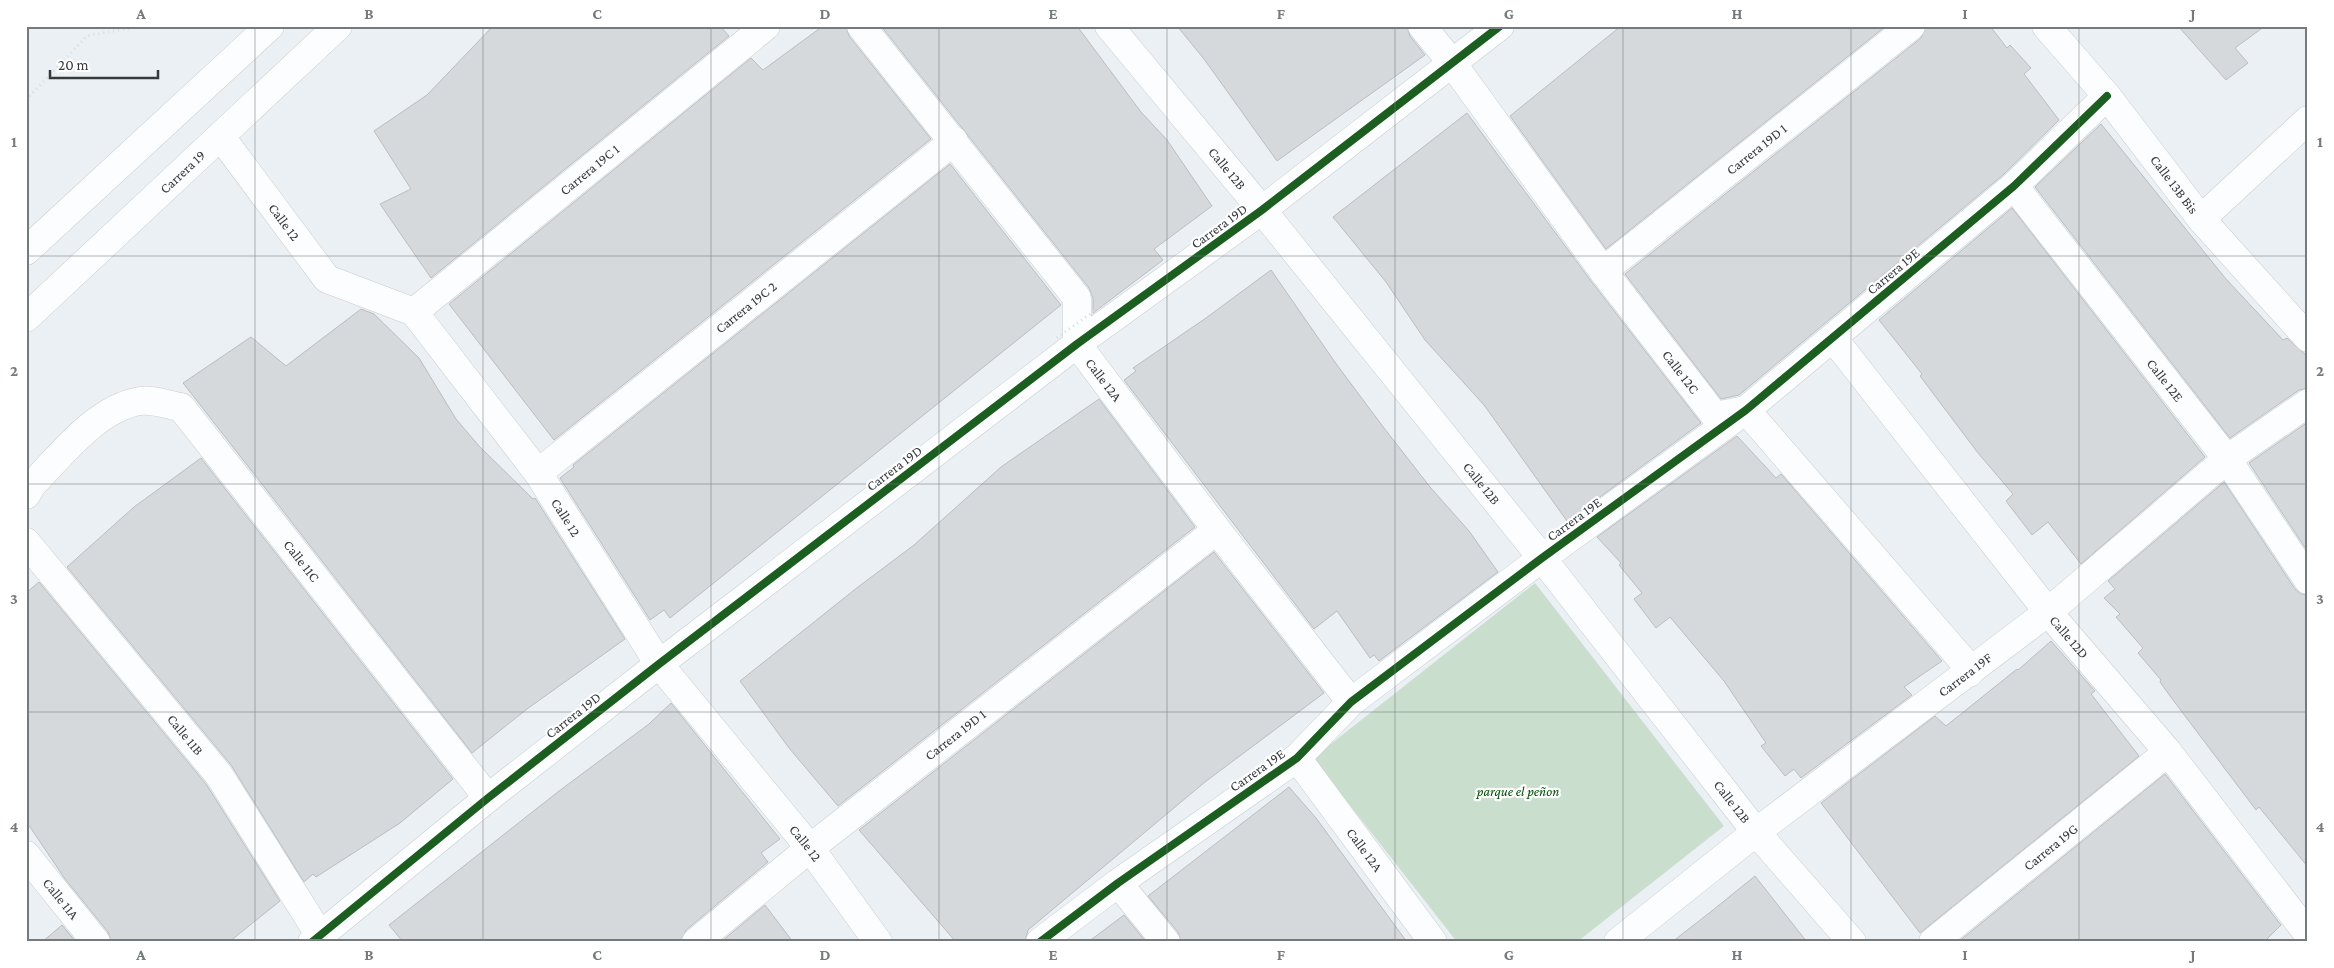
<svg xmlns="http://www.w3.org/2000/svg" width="2334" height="968" font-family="'Crimson Pro',serif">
<rect width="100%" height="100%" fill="#ebf0f5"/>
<path fill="#cadecd" d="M 1535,583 L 1724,826 L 1577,942 L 1457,942 L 1313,758 Z"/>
<path fill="#d5d9dc" stroke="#babec2" d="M 493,26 L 720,26 L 729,36 L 431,278 L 380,204 L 411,189 L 374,131 L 427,95 Z
M 823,26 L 846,26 L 849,36 L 931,139 L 554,440 L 449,304 L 751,58 L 763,70 Z
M 881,26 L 1077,26 L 1141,112 L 1167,140 L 1212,206 L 1154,249 L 1163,260 L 1093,313 L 1093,298 L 1089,288 Z
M 1177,26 L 1407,26 L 1410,36 L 1425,55 L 1277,161 L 1204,59 Z
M 1621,26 L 1886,26 L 1606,249 L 1510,116 Z
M 1926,26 L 1990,26 L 2007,48 L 2010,45 L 2031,68 L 2024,74 L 2059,120 L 2004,174 L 1739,395 L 1721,399 L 1625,274 L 1921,38 Z
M 2178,26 L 2265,26 L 2235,48 L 2248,63 L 2226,80 Z
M 1467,113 L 1591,281 L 1701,423 L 1567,521 L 1484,405 L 1425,340 L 1386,282 L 1333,217 Z
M 2101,124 L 2226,279 L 2283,340 L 2287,338 L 2308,357 L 2308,388 L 2299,390 L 2230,438 L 2035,187 Z
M 950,164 L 1061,305 L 670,618 L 664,610 L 650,620 L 560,478 L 574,467 L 573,465 Z
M 2012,208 L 2205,457 L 2081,564 L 2048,522 L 2032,535 L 2006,501 L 2013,494 L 1978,453 L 1920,376 L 1922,374 L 1879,320 Z
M 1271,270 L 1337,365 L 1384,428 L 1430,487 L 1469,531 L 1498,572 L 1379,661 L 1374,655 L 1370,658 L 1337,611 L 1314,629 L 1124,380 L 1136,371 L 1133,368 L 1206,318 Z
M 361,309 L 374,314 L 419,358 L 456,419 L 479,446 L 533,499 L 535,498 L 625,639 L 527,709 L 472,753 L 183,383 L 251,337 L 286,366 Z
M 1099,399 L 1195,527 L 838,806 L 789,748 L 740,681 L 858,587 L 914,545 L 1001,467 Z
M 2308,422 L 2308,552 L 2249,463 Z
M 1737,436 L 1776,478 L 1781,474 L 1942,661 L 1904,687 L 1912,695 L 1801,778 L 1794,769 L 1785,776 L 1761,746 L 1766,743 L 1724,681 L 1670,617 L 1656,628 L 1634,599 L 1642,593 L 1619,565 L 1621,563 L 1597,537 Z
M 201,458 L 453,779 L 400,823 L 316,877 L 313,874 L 304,882 L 231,765 L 67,567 L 134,507 Z
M 2224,482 L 2295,589 L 2301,594 L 2308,595 L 2308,867 L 2259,807 L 2256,810 L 2170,696 L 2160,682 L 2161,680 L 2138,653 L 2143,648 L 2116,617 L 2120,614 L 2104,598 L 2115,589 L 2108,581 Z
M 1214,552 L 1324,693 L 1205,782 L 1028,930 L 1025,942 L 956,942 L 859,830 Z
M 39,582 L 206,784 L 280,901 L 229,942 L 111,942 L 108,932 L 65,879 L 26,821 L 26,593 Z
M 2051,641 L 2095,691 L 2091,694 L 2139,756 L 1920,933 L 1821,803 L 1935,716 L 1946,726 L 2017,669 L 2018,670 Z
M 671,703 L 780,839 L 761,853 L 768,862 L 686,930 L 681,942 L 403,942 L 389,925 L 559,791 L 649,724 Z
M 2165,774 L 2281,925 L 2264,942 L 1958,942 Z
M 1289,787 L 1316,818 L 1407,942 L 1181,942 L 1178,932 L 1148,896 Z
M 1755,876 L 1807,942 L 1672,942 L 1713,910 Z
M 765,905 L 793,942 L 721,942 Z
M 1124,915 L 1146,942 L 1088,942 Z
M 62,925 L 76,942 L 42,942 Z"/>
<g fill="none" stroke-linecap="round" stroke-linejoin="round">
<g stroke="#c9cdd1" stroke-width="29">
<g id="minor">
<path id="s1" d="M 861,26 L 1077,298 L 1077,344 L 1217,530 L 1351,702"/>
<path id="s2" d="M 1109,26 L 1262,210 L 1542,558 L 1756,832 L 1852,942"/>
<path id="s3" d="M 1422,26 L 1452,63 L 1603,271 L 1715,416 L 1746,410 L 1964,662 L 1969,673"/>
<path id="s4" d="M 2046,26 L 2107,96 L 2201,219 L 2308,338"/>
<path id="s5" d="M 221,137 L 327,279 L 414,312 L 538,473 L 659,664 L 810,848 L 878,942"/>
<path id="s6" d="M 2014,186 L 2227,459 L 2308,580"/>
<path d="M 2201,219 L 2308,120"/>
<path d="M 26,251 L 270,26"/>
<path id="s7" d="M 1603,271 L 1911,26"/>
<path id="s8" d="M 414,312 L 766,26"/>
<path id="s9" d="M 26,318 L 338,26"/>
<path id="s10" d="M 1833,338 L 2048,612 L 2168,752 L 2308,934"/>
<path id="s11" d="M 538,473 L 954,141"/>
<path id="s12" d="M 26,495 L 32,485 C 61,455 97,408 140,401 C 152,399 169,405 181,407 L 488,798"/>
<path id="s13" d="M 26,542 L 219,775 L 324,942"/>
<path id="s14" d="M 1297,758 L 1433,942"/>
<path id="s15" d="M 26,855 L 96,942"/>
<path d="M 1118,883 L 1166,942"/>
<path d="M 312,942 L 488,798 L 659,664 L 1077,344 L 1262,210 L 1500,26"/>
<path id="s16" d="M 696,942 L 810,848 L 1217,530"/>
<path d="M 1040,942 L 1118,883 L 1297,758 L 1351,702 L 1542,558 L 1746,410 L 2014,186 L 2107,96"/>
<path id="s17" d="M 1618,942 L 1756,832 L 2048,612 L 2227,459 L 2308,403"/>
<path id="s18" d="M 1933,942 L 2168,752"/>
</g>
</g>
<path stroke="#dadcdc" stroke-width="3" stroke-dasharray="1 4" stroke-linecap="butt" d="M 26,100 L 87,36 L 141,26"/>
<use href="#minor" stroke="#fcfdfe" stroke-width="28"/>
<path stroke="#dadcdc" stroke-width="3" stroke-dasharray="1 4" stroke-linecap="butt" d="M 1057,338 L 1105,303"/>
<g stroke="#fff" stroke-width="11">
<path id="cycleway" d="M 312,942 L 488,798 L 659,664 L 1077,344 L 1262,210 L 1500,26
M 1040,942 L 1118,883 L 1297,758 L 1351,702 L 1542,558 L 1746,410 L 2014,186 L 2107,96"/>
</g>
<use href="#cycleway" stroke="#1b5e20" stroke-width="8"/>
</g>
<path fill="none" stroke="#757a7d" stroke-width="1" stroke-opacity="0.55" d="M 255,26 L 255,942M 483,26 L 483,942M 711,26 L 711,942M 939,26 L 939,942M 1167,26 L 1167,942M 1395,26 L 1395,942M 1623,26 L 1623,942M 1851,26 L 1851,942M 2079,26 L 2079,942M 26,256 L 2308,256M 26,484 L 2308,484M 26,712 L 2308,712"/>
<g text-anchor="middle" stroke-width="4.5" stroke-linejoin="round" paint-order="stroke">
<g font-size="14" fill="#363a3d" stroke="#fff">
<text dy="5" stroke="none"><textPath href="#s7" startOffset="196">Carrera 19D 1</textPath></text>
<text dy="5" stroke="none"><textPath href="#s2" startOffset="185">Calle 12B</textPath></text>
<text dy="5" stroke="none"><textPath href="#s8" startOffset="226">Carrera 19C 1</textPath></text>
<text dy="5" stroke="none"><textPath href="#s9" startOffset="214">Carrera 19</textPath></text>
<text dy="5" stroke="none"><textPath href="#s4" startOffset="204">Calle 13B Bis</textPath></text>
<text dy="5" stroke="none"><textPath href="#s5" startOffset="106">Calle 12</textPath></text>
<text transform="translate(1219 226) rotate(-36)" y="5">Carrera 19D</text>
<text transform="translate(1893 271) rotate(-40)" y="5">Carrera 19E</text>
<text dy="5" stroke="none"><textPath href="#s11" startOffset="266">Carrera 19C 2</textPath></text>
<text dy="5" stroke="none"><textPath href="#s3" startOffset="432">Calle 12C</textPath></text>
<text dy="5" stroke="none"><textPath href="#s1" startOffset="438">Calle 12A</textPath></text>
<text dy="5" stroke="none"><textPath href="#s6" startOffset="246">Calle 12E</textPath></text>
<text transform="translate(894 468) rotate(-37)" y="5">Carrera 19D</text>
<text dy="5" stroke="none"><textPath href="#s2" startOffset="590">Calle 12B</textPath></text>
<text dy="5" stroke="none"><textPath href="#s5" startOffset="526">Calle 12</textPath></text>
<text transform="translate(1574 519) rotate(-36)" y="5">Carrera 19E</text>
<text dy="5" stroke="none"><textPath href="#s12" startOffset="388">Calle 11C</textPath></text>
<text dy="5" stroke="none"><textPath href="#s10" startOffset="381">Calle 12D</textPath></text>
<text dy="5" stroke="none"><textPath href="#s17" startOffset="438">Carrera 19F</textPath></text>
<text transform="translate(573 715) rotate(-38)" y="5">Carrera 19D</text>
<text dy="5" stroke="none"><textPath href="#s13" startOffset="250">Calle 11B</textPath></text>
<text dy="5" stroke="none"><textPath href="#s16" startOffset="332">Carrera 19D 1</textPath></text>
<text transform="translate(1257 770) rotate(-35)" y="5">Carrera 19E</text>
<text dy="5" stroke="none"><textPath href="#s2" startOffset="995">Calle 12B</textPath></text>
<text dy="5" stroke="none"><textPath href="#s5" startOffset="931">Calle 12</textPath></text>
<text dy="5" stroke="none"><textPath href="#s18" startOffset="151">Carrera 19G</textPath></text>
<text dy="5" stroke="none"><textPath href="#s14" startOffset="114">Calle 12A</textPath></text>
<text dy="5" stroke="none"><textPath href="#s15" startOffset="56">Calle 11A</textPath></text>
</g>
<g font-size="14" font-style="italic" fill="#004d07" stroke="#fff">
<text x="1518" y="796">parque el peñon</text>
</g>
</g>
<rect width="2334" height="968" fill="none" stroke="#ffffff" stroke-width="55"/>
<path d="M50 70v8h108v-8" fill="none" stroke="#363a3d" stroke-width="2.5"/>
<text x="58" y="70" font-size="15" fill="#363a3d" stroke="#ffffff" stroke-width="4" paint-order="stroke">20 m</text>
<rect x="28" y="28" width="2278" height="912" fill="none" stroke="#757a7d" stroke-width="2"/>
<g font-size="16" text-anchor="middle" font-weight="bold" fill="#757a7d">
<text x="141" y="19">A</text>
<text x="369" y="19">B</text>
<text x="597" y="19">C</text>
<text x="825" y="19">D</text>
<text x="1053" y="19">E</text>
<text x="1281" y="19">F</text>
<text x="1509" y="19">G</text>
<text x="1737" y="19">H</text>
<text x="1965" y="19">I</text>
<text x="2193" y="19">J</text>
<text x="14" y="147">1</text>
<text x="2320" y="147">1</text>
<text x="14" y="376">2</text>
<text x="2320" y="376">2</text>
<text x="14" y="604">3</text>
<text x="2320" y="604">3</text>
<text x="14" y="832">4</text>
<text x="2320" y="832">4</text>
<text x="141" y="960">A</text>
<text x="369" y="960">B</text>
<text x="597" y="960">C</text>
<text x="825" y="960">D</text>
<text x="1053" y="960">E</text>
<text x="1281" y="960">F</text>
<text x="1509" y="960">G</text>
<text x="1737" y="960">H</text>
<text x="1965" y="960">I</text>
<text x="2193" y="960">J</text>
</g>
</svg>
